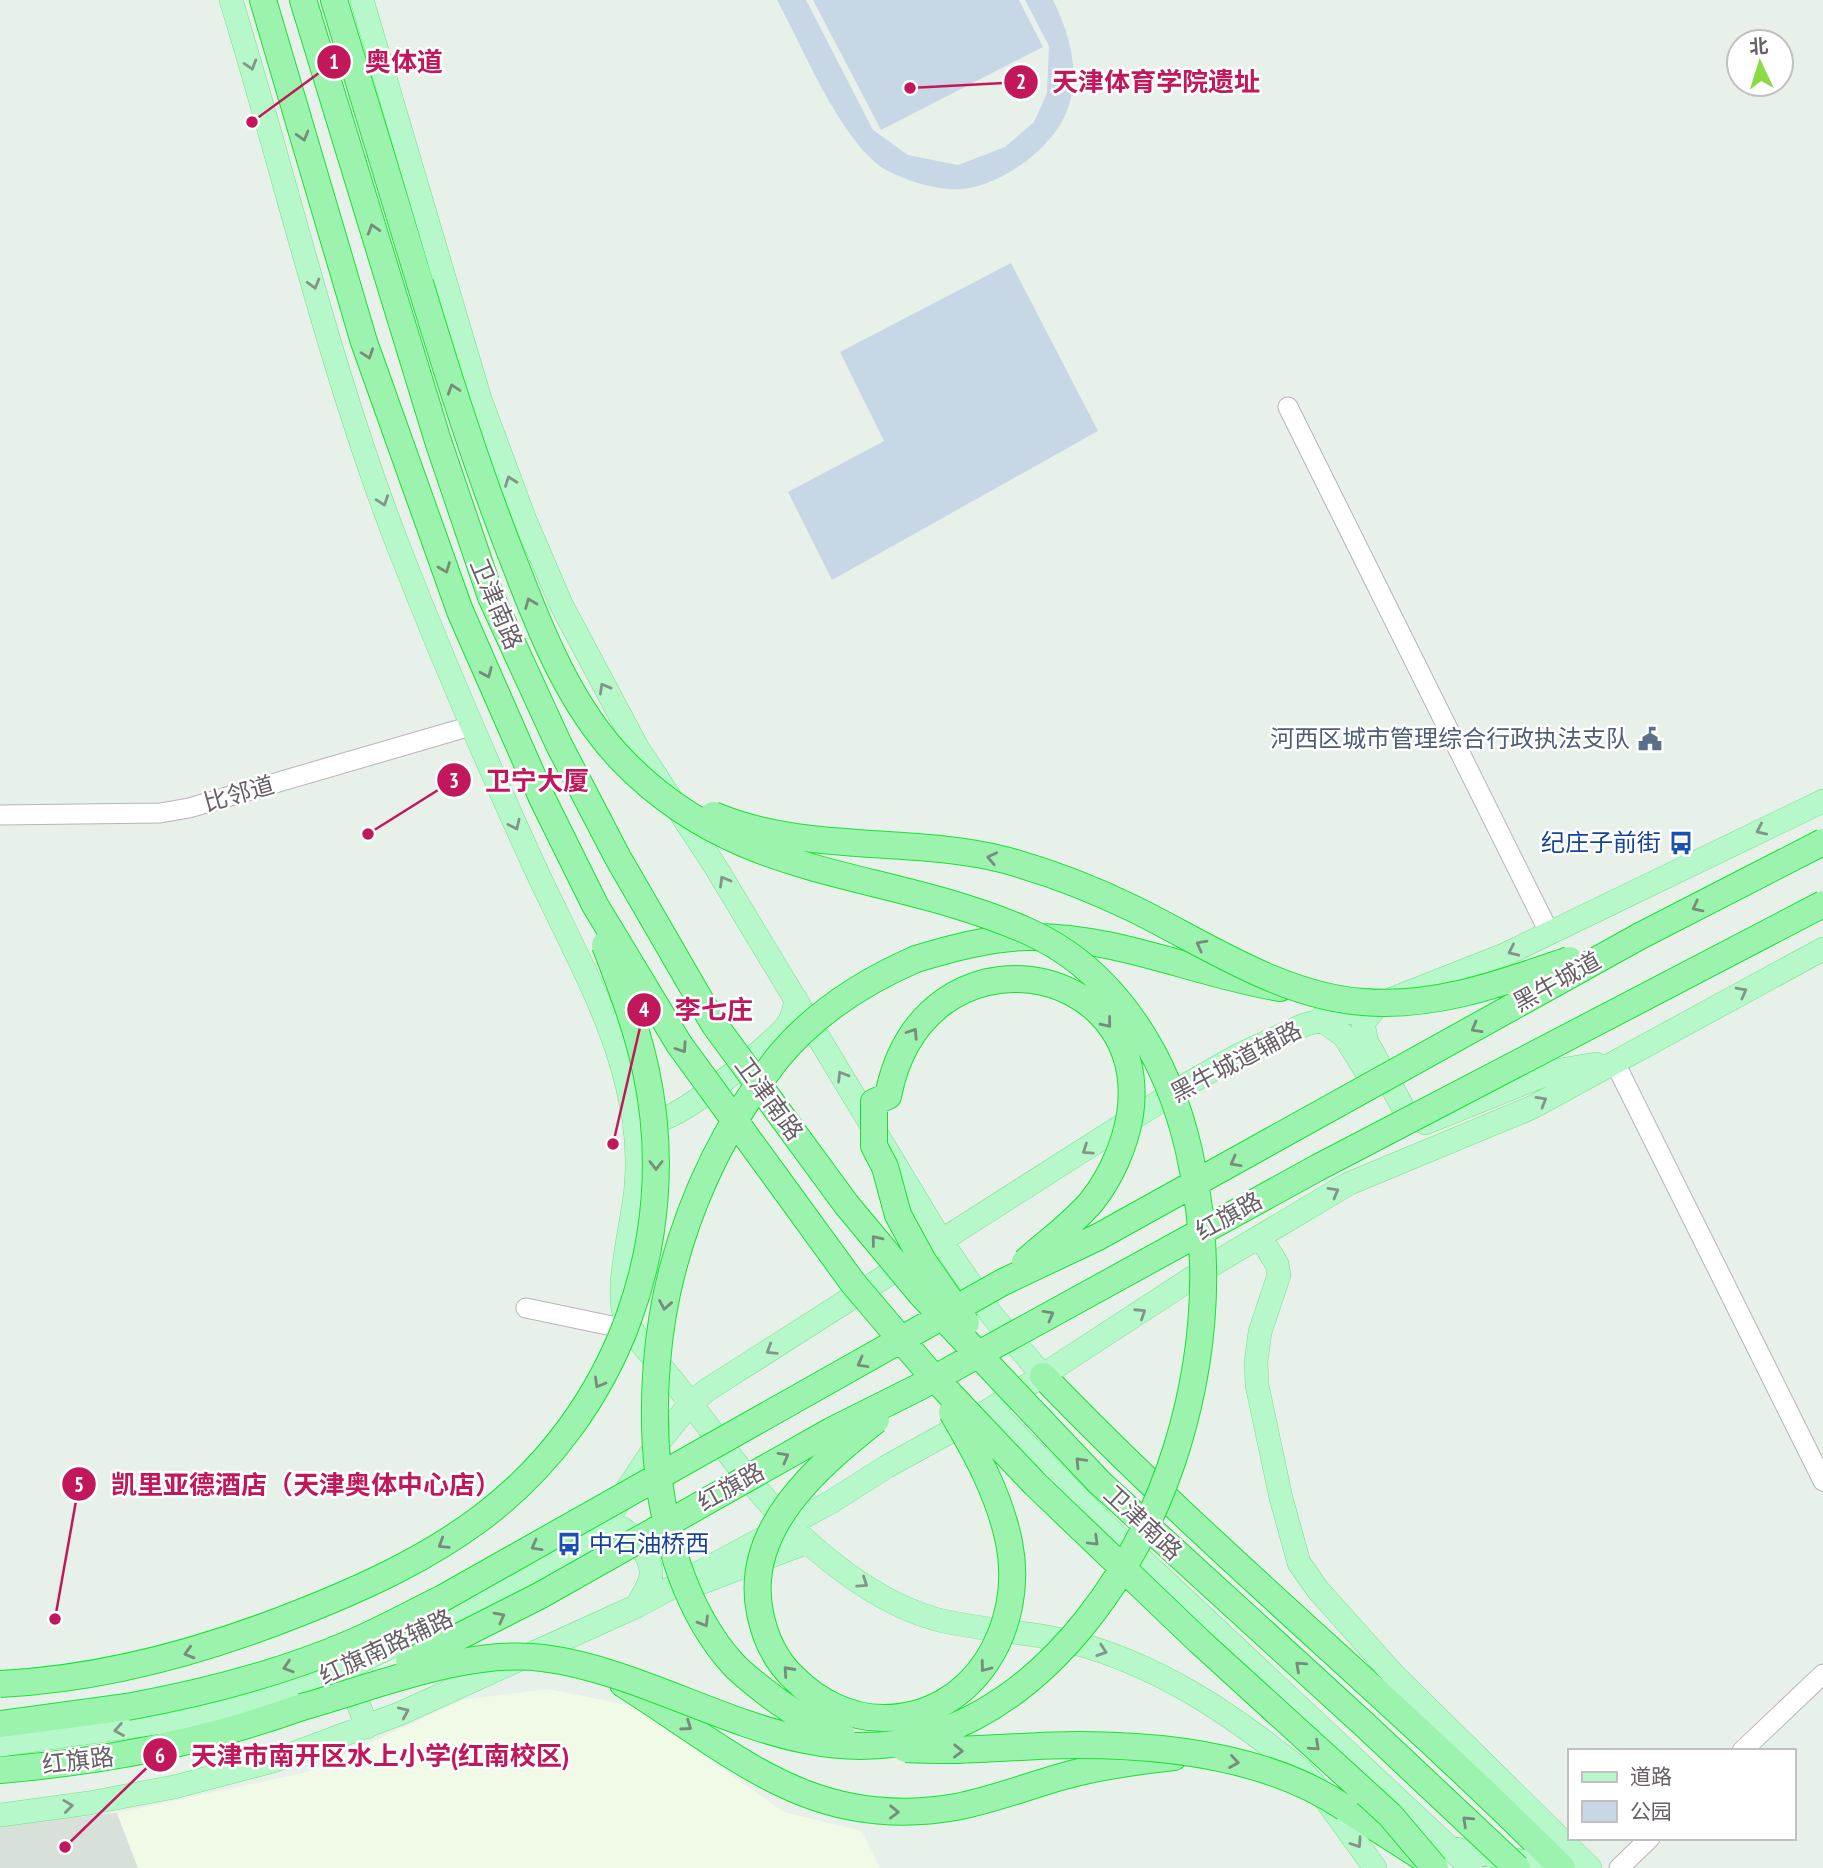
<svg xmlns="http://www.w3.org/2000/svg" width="1823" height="1868" font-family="'PT Sans Narrow','Noto Sans SC',sans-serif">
<rect width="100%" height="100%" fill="#e8f0ea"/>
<path fill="#d7e0d9" d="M 117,1813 L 138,1868 L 0,1868 L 0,1825 Z"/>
<path fill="#f0fae7" d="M 548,1689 L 633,1706 L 784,1812 L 862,1831 L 880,1868 L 138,1868 L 117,1813 L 307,1772 L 462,1700 Z"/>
<path fill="#c8d7e5" d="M 777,0 L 806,0 L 873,130 L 908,155 L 958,165 L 1005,147 L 1034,122 L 1047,93 L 1049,46 L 1025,0 L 1053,0 C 1069,33 1081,71 1068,108 C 1055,147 1004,184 963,189 C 940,192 894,178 877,164 C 836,130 803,48 777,0 Z
M 813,0 L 1019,0 L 1043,47 L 881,130 Z
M 1011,263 L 1098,431 L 832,580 L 788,492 L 884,441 L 840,352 Z"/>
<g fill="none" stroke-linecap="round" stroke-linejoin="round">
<g stroke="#b9b3b9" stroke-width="21">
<path id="minor" d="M 1288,407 L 1550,934
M 0,815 L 160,813 L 189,808 L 471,726
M 1614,1061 L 1823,1481
M 526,1308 L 612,1326
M 1742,1751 L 1823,1674
M 1619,1868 L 1650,1838"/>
</g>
<g stroke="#6de482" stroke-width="24">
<path id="major" d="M 231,0 C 287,182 330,371 399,548 C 440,653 484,756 531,859 C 560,923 596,986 618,1053 C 632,1098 640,1139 636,1186 C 634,1219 613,1292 626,1319 C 637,1342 657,1361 673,1381 C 715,1433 752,1491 802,1537 C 839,1571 886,1605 935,1619 C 985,1632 1039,1631 1089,1647 C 1170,1672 1236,1718 1301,1770 L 1315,1785 L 1375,1868
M 362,0 L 480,399 L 525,520 L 562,606 L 637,747 L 715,866 L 942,1242 L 991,1314 L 1043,1376
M 1377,1005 L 1363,1024 L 1367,1042 L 1405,1111 L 1425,1123 L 1554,1071 L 1596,1064
M 1320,1019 L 1344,1036 L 1367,1073
M 638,1111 C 643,1116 649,1120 657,1120 C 678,1121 768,1047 784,1029 C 792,1020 794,1011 796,999
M 1260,1237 L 1277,1264 L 1279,1275 L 1260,1332 L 1256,1362 L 1257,1385 L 1281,1498 L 1299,1563 L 1318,1590 L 1394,1675 L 1590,1868
M 991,1409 L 1105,1525 L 1471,1868
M 598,1534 L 621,1528 C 635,1536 652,1557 651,1575 C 650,1585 642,1596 637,1606
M 703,1582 L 808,1542
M 347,1674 L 367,1727
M 0,1745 L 162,1722 L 257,1700 L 345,1669 L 436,1625 L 598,1534 L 655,1447 L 690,1404 L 707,1390 L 1184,1086 L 1239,1055 L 1304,1025 L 1377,1005 L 1504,955 L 1823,801
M 0,1815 L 89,1803 L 174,1787 L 273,1761 L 399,1714 L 637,1606 L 831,1502 L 886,1467 L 991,1409 L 1212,1265 L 1348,1184 L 1531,1108 L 1823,949
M 1451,1848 L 1559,1868"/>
</g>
<g stroke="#17e234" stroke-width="28">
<path id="highway" d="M 263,0 L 364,342 L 460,611
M 303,0 L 438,441 L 491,597
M 334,0 L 420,283
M 916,959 C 953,948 989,938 1027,937 C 1115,935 1195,974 1280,988
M 1043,1376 C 1208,1548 1394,1699 1562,1868
M 623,1684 C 736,1755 812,1832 956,1807 C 993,1800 1028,1786 1064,1776 C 1100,1766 1137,1761 1174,1757
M 0,1724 L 127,1707
M 0,1770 C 107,1761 201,1743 302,1707
M 1345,1808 L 1423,1858"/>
</g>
<use href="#minor" stroke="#fff" stroke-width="19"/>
<use href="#major" stroke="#b6f8c9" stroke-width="23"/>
<use href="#highway" stroke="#9cf3ae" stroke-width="26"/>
<g stroke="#17e234" stroke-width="28" stroke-linecap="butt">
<path id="highway-bridge" d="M 491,597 L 559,745 L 618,858 L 714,1024 L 846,1204 L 920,1293 L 1100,1483 L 1366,1726 L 1517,1868
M 460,611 L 543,800 L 595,905 L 679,1044 L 853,1283 L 927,1370 L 1035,1484 L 1199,1641 L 1390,1815 L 1435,1868
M 713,815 C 805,854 910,836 1005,860 C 1049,872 1093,889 1134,909 C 1207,945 1281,996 1363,1002 C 1436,1008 1502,983 1569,960
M 966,1323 L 923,1261 L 898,1215 L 885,1167 L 874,1146 L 874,1102 L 888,1096 C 923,918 1153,958 1130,1115 C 1125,1145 1111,1177 1092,1201 C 1073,1224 1047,1242 1025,1262
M 876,1420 C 817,1467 743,1529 760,1613 C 765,1638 775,1660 794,1678 C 817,1701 849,1718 883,1718 C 975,1718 1026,1625 1009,1542 C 999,1494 976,1453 952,1412
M 409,1662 L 541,1595 L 831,1431 L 919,1387 L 1317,1168 L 1823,904
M 0,1684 C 105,1679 205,1651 302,1612 C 365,1587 426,1559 481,1518 C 618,1415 682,1239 646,1071 C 637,1028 621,987 605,945
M 127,1707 C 204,1693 279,1674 351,1643 C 382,1630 412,1613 443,1598 L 1003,1282 L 1098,1237 L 1640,936 L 1823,842
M 302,1707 C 374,1687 468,1648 543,1658 C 675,1675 794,1780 932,1735 C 1055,1694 1140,1566 1177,1447 C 1207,1349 1212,1252 1189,1151 C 1168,1059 1116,969 1025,930 C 882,868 740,883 622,760 C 571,707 542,635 516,567 C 479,474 449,379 420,283
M 842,1735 C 815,1727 794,1713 772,1697 C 758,1686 744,1676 732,1663 C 646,1566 641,1387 673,1268 C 693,1193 729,1121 776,1060 C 813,1014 863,982 916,959
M 906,1749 C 964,1753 1020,1745 1078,1745 C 1167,1745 1270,1757 1345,1808"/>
</g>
<use href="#highway-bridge" stroke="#9cf3ae" stroke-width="26"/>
</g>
<defs><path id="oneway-chevron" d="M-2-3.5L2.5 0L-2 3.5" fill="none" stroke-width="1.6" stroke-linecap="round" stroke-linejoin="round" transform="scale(1.75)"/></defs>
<g stroke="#839589">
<use href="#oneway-chevron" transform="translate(251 65) rotate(73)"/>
<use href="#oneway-chevron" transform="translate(314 284) rotate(74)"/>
<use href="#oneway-chevron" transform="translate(510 481) rotate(-110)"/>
<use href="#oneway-chevron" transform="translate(383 501) rotate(71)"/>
<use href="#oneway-chevron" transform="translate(604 688) rotate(-119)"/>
<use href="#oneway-chevron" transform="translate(515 825) rotate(65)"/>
<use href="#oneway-chevron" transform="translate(1761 830) rotate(155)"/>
<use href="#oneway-chevron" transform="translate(724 881) rotate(-120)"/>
<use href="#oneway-chevron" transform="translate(1513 951) rotate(155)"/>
<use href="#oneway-chevron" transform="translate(1742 992) rotate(-28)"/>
<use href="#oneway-chevron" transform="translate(842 1076) rotate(-121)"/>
<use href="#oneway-chevron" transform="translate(1542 1101) rotate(-30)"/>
<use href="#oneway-chevron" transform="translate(1087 1150) rotate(146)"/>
<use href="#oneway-chevron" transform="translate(1334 1192) rotate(-30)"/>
<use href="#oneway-chevron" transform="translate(1141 1313) rotate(-33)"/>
<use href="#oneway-chevron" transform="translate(771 1350) rotate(148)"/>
<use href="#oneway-chevron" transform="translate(863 1583) rotate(34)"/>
<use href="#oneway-chevron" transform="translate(1102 1651) rotate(19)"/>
<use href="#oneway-chevron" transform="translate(404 1712) rotate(-24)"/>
<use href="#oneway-chevron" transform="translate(119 1730) rotate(170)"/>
<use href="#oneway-chevron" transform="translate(68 1806) rotate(-7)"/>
<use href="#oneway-chevron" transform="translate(1357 1843) rotate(56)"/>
</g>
<g stroke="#778c7c">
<use href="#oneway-chevron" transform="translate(303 136) rotate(74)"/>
<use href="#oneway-chevron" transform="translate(373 229) rotate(-107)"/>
<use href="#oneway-chevron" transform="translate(368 354) rotate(71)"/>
<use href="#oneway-chevron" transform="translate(453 389) rotate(-108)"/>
<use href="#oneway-chevron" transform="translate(445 568) rotate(69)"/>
<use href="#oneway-chevron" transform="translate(530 603) rotate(-112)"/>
<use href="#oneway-chevron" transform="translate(487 673) rotate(66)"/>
<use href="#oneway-chevron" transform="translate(992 858) rotate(-168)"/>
<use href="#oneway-chevron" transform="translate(1697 907) rotate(153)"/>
<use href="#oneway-chevron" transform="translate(1201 945) rotate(-152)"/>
<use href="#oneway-chevron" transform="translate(1107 1023) rotate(51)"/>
<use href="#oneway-chevron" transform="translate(1476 1028) rotate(151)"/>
<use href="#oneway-chevron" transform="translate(913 1033) rotate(-56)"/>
<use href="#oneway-chevron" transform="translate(682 1048) rotate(56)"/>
<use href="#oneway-chevron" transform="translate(1235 1162) rotate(151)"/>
<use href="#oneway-chevron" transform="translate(656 1165) rotate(90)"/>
<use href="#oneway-chevron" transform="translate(876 1240) rotate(-129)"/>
<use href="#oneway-chevron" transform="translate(665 1305) rotate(100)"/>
<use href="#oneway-chevron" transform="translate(1049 1315) rotate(-29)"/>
<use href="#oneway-chevron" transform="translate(862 1363) rotate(151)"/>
<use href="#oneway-chevron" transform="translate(599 1383) rotate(120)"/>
<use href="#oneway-chevron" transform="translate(784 1457) rotate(-29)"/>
<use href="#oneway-chevron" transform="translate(1080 1462) rotate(-134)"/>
<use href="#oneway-chevron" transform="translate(1094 1541) rotate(44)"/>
<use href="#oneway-chevron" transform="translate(443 1544) rotate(148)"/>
<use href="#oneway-chevron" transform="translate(536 1546) rotate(151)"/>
<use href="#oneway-chevron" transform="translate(500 1617) rotate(-28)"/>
<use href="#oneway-chevron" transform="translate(704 1622) rotate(59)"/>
<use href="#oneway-chevron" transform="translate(189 1653) rotate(164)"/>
<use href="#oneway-chevron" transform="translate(1300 1666) rotate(-138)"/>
<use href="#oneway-chevron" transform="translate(288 1667) rotate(162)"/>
<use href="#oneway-chevron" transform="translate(985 1667) rotate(127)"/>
<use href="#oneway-chevron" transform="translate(788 1671) rotate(-132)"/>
<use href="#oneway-chevron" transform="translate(687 1726) rotate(35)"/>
<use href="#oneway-chevron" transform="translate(1315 1746) rotate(42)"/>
<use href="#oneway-chevron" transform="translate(958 1751) rotate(1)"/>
<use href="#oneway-chevron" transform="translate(1234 1762) rotate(9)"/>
<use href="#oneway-chevron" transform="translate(894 1812) rotate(1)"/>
<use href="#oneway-chevron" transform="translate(1467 1821) rotate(-137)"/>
</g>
<defs>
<g id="civic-bare" transform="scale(1.89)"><path d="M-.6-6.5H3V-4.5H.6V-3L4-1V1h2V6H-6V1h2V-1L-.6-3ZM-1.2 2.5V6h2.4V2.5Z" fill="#5c6f8a" stroke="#fff" stroke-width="2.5" paint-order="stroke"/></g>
<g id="bus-bare" transform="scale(1.89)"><path d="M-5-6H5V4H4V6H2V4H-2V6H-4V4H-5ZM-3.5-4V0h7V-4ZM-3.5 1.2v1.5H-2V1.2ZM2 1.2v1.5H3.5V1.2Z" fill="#1a4fb4" stroke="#fff" stroke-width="2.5" paint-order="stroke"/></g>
</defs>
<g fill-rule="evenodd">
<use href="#civic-bare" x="1650" y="739"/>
<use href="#bus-bare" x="1681" y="843"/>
<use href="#bus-bare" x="569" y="1544"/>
</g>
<g text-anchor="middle" stroke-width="5" stroke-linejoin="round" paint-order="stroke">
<g font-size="24" fill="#676067" stroke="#fff">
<text transform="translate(496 604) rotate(67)" y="8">卫津南路</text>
<text transform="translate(239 794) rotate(-16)" y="8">比邻道</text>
<text transform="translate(1557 982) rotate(-29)" y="8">黑牛城道</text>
<text transform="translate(1236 1062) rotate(-28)" y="8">黑牛城道辅路</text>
<text transform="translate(769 1099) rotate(54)" y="8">卫津南路</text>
<text transform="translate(1229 1216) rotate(-29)" y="8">红旗路</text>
<text transform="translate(731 1487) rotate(-29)" y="8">红旗路</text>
<text transform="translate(1143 1523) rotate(43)" y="8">卫津南路</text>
<text transform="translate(386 1647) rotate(-25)" y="8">红旗南路辅路</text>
<text transform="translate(78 1761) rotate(-7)" y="8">红旗路</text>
</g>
<g font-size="24" fill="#4e5e75" stroke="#fff" text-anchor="end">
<text x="1630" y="747">河西区城市管理综合行政执法支队</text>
</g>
<g font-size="24" fill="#164399" stroke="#fff" text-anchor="end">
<text x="1661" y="851">纪庄子前街</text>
<text x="589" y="1552" text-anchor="start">中石油桥西</text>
</g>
</g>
<path fill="none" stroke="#c2185b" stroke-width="2.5" d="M252 122L334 62M910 88L1021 82M368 834L454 780M613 1144L644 1010M55 1619L79 1484M65 1847L160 1755"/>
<g fill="#c2185b" stroke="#fff" stroke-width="2.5">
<circle cx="252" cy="122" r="7"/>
<circle cx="910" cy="88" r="7"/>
<circle cx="368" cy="834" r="7"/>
<circle cx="613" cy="1144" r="7"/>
<circle cx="55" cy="1619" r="7"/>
<circle cx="65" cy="1847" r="7"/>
<circle cx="334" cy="62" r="18"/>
<circle cx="1021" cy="82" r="18"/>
<circle cx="454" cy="780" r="18"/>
<circle cx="644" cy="1010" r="18"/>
<circle cx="79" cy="1484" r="18"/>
<circle cx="160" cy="1755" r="18"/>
</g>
<g font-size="21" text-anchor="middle" font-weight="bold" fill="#fff">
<text x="334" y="69">1</text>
<text x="1021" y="89">2</text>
<text x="454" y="788">3</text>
<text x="644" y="1017">4</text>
<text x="79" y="1492">5</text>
<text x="160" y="1763">6</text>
</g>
<g font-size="26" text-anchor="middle" font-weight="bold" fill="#c2185b" stroke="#fff" stroke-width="5" stroke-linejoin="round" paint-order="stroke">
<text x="404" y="71">奥体道</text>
<text x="1156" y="91">天津体育学院遗址</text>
<text x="537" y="790">卫宁大厦</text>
<text x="714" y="1019">李七庄</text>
<text x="306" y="1494">凯里亚德酒店（天津奥体中心店）</text>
<text x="380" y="1765">天津市南开区水上小学(红南校区)</text>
</g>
<rect x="1568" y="1749" width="228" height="91" fill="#ffffff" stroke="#c2bfc2" stroke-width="2"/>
<rect x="1582" y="1772" width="35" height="10" fill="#b6f8c9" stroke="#c2bfc2" stroke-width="2"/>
<text x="1630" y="1784" font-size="21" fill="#676067">道路</text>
<rect x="1582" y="1801" width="35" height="21" fill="#c8d7e5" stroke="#c2bfc2" stroke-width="2"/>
<text x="1630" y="1819" font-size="21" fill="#676067">公园</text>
<g transform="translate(1760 63) rotate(356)"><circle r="33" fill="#ffffff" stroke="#c2bfc2" stroke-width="2"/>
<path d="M0-5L12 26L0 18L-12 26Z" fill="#8ad945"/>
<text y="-10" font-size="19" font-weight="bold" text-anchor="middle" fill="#676067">北</text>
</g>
</svg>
